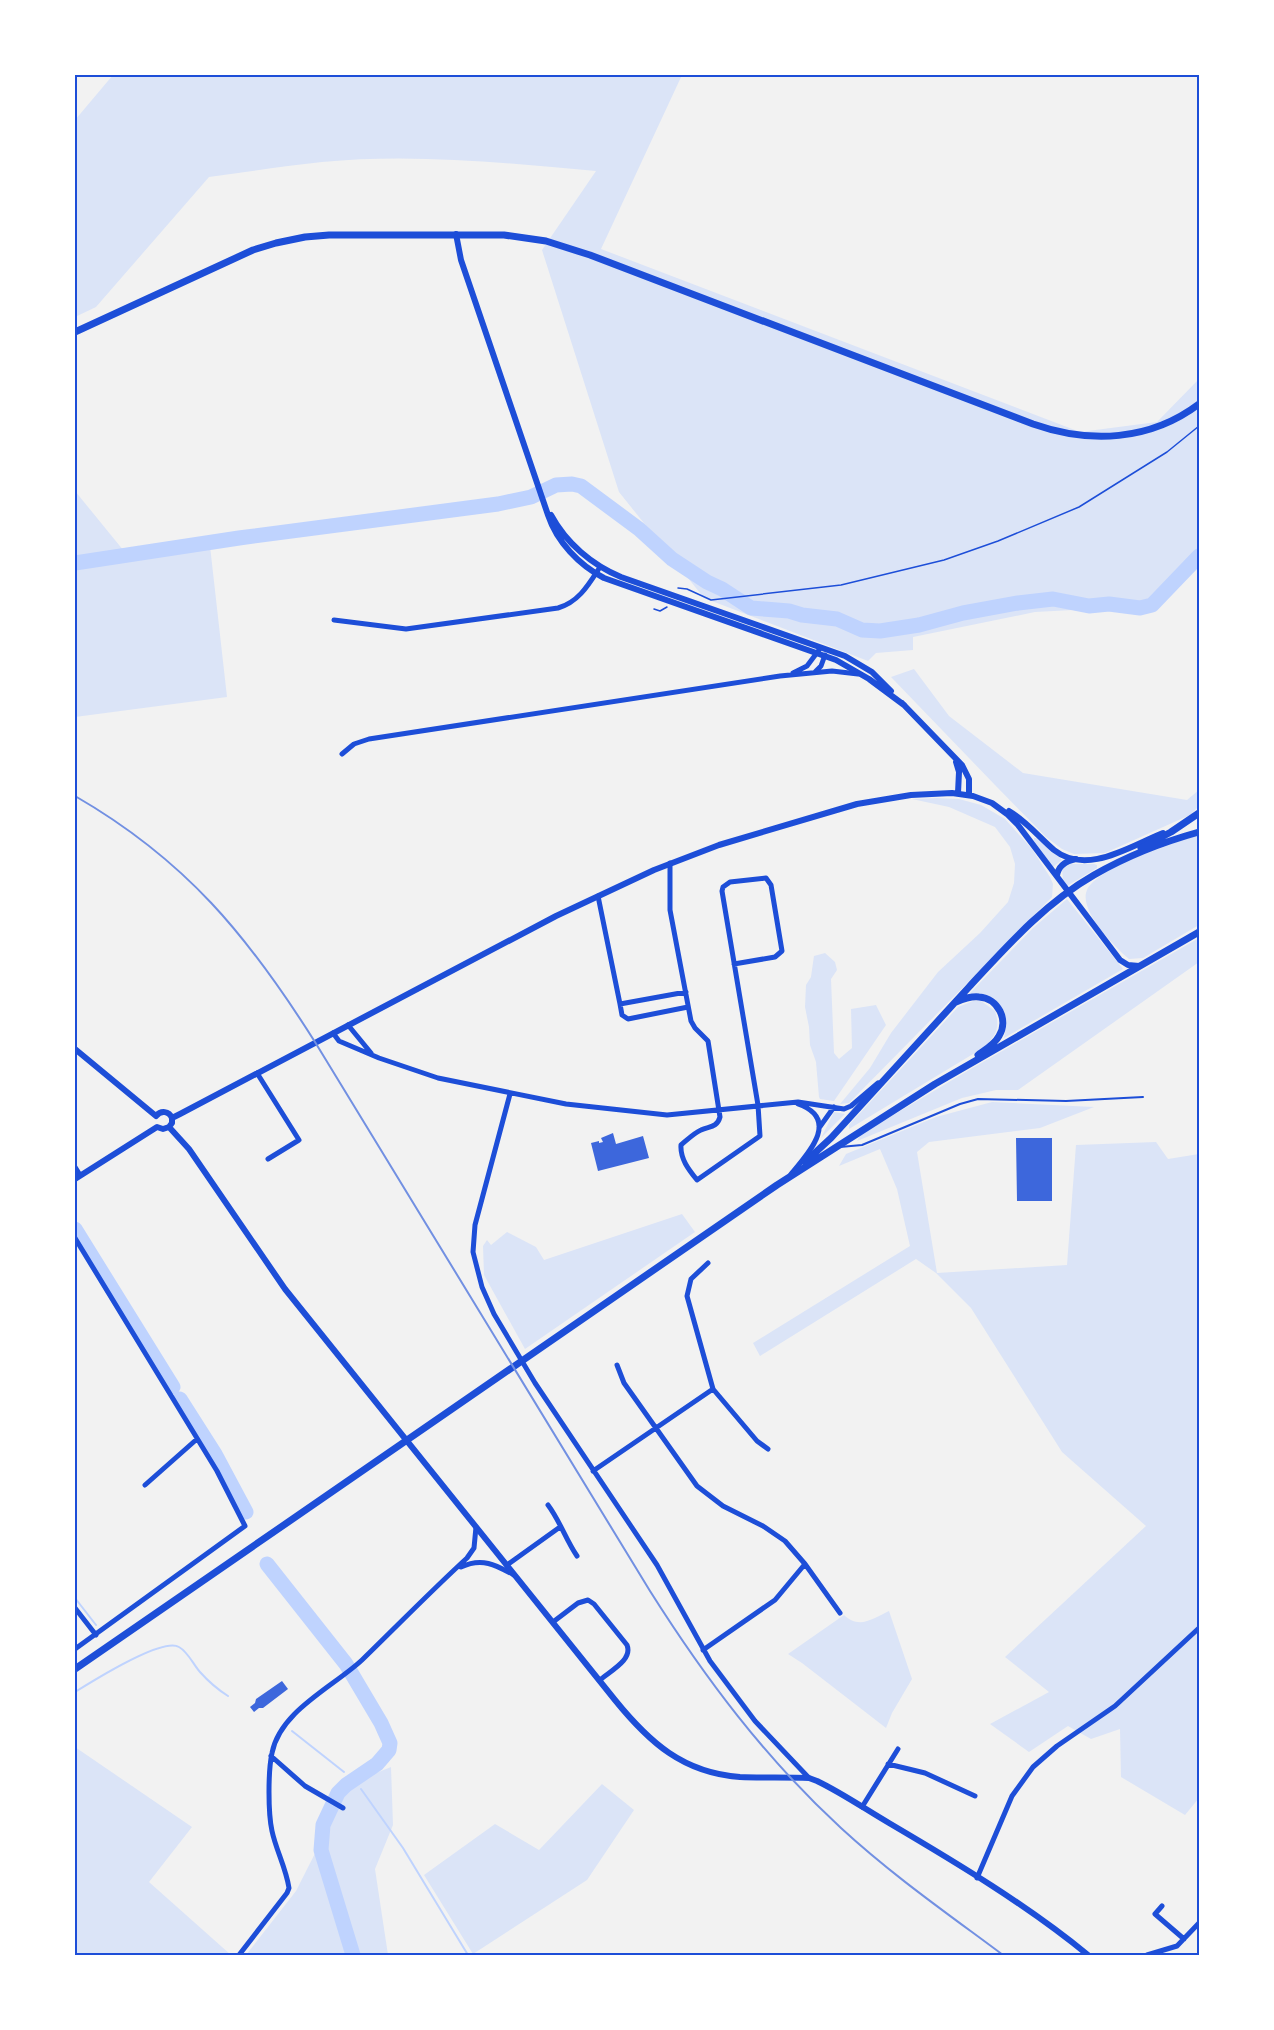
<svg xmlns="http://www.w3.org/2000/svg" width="1274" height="2030" font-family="Signika,sans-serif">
<rect width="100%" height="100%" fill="#f2f2f2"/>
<path fill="#dbe4f7" d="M 113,75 L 682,75 L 601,249 L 1080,432 L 1157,422 L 1199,379 L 1199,567 L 1147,612 L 1111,608 L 1035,612 L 913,637 L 913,650 L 876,653 L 868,661 L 704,598 L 619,492 L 542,250 L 596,171 C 505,163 413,153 322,162 C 284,166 247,172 209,177 L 96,307 L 75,317 L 75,120 Z
M 75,491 L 128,556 L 210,546 L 227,697 L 75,717 Z
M 914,669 L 949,716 L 1023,773 L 1187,800 L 1199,790 L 1199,806 L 1190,815 L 1105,853 L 1074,854 L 1062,849 L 1046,837 L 995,785 L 891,677 Z
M 937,798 L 959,799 L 981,805 L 1005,819 L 1032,849 L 1050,877 L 1053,884 L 1052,897 L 849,1103 L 840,1104 L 870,1068 L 891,1033 L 938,972 L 980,933 L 1008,902 L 1014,883 L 1015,864 L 1010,847 L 995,827 L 949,807 L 912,799 Z
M 1199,835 L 1199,925 L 1143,958 L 1129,959 C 1115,947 1078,910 1087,890 C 1098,867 1174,843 1199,835 Z
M 1034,838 L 1038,838 L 1060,858 L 1062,860 L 1053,867 L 1034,841 Z
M 1070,864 L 1094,864 L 1097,865 L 1097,868 L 1067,886 L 1063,879 L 1062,869 Z
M 1067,899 L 1123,969 L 1004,1038 C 1011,1009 999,995 970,993 L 1033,928 Z
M 1199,938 L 1199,962 L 1018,1090 L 996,1090 L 962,1098 L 857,1141 L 860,1135 L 969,1070 Z
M 825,953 L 835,962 L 837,970 L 831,979 L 834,1053 L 839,1059 L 852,1048 L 851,1009 L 876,1005 L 886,1025 L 834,1101 L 820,1099 L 819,1097 L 816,1062 L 810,1045 L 809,1027 L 805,1007 L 806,985 L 811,977 L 814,956 Z
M 973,1001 L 981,1001 L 995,1011 C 1001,1029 995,1036 983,1048 L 849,1129 L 849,1125 L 958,1007 Z
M 992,1102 L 1094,1107 L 1040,1128 L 929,1142 L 917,1152 L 937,1273 L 1067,1265 L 1076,1145 L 1156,1142 L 1168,1159 L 1199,1154 L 1199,1798 L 1185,1815 L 1121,1777 L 1120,1729 L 1091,1739 L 1068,1726 L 1029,1752 L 990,1724 L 1049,1692 L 1005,1657 L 1146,1526 L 1062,1452 L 971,1308 L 936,1273 L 916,1259 L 760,1356 L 753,1343 L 910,1246 L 897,1189 L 880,1149 L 839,1166 L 846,1154 L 936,1117 Z
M 834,1112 L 845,1114 L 821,1138 Z
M 682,1214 L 695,1232 L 525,1349 L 484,1275 L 483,1246 L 487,1240 L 491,1245 L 507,1232 L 536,1247 L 544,1260 Z
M 889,1611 L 912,1679 L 892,1713 L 886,1728 L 802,1663 L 788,1654 L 844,1615 C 859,1630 874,1618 889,1611 Z
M 75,1747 L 192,1827 L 149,1882 L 231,1955 L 75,1955 Z
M 391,1767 L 393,1825 L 375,1869 L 388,1955 L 246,1955 L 296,1891 L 345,1794 L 359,1780 Z
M 602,1784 L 634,1810 L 587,1880 L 473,1954 L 424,1875 L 495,1824 L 539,1850 Z"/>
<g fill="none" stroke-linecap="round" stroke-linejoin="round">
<path stroke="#bfd3fe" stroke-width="2" d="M 75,1598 L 96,1625
M 75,1692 C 91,1682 163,1637 179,1647 C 188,1652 193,1664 200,1672 C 208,1681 217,1689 228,1696
M 292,1731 L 344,1772
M 361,1789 L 403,1848 L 468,1955"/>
<path stroke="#bfd3fe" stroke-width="15" d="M 75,563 L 239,538 L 498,504 L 531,497 L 556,485 L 572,484 L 581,486 L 639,529 L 672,559 L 707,582 L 722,589 L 751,608 L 789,611 L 802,615 L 837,619 L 862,630 L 880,631 L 919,625 L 963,613 L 1018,603 L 1053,599 L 1089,606 L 1109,604 L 1140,608 L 1152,605 L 1199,556
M 75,1229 L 173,1387
M 180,1399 L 215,1454 L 246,1512
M 267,1564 L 346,1664 L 381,1723 L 390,1743 L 389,1750 L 377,1764 L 346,1785 L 338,1793 L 323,1825 L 321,1850 L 353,1955"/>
</g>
<path fill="#3d67dc" d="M 613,1133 L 616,1144 L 643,1136 L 649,1158 L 598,1171 L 591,1143 L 599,1141 L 599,1143 L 603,1142 L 601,1138 Z
M 1016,1138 L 1052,1138 L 1052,1201 L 1017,1201 Z
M 282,1681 L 288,1689 L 263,1708 L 259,1708 L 254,1712 L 250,1707 L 255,1703 L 256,1699 Z"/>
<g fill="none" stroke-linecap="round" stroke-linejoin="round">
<path stroke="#1d4ed8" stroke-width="1.5" d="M 678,588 L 687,589 L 711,600 L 841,585 L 944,560 L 998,541 L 1079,507 L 1167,452 L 1199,426
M 654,609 L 660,611 L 667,607"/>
<path stroke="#1d4ed8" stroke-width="2" d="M 840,1147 L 862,1145 L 960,1104 L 978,1099 L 1066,1101 L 1143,1097"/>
<path stroke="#1d4ed8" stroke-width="5" d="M 334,620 L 406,629 L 558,608 C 579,602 589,584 600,567
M 815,672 L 821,666 L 825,655
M 793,673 L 807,666 L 819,650
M 342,754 L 354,744 L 369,739 L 780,676 L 832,671 L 858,674
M 670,863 L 670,910 L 691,1021 L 695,1028 L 708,1041 L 720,1117 C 717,1128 709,1126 701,1130 C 694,1133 687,1140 681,1145 C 680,1159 689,1170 697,1180 L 760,1136 L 758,1105 L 722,891 L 723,887 L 730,882 L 766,878 L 771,885 L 782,951 L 775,957 L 734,964
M 598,896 L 620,1004
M 686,992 L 620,1004 L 622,1015 L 628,1019 L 688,1007
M 348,1025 L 371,1053
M 333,1033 L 339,1041 L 379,1058 L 438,1078 L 566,1104 L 667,1115 L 798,1102 L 844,1109 L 851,1106 L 878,1083
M 257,1073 L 299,1140 L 268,1159
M 510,1094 L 475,1225 L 473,1252 L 482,1287 L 494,1314 L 535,1383 L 657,1565 L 710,1661 L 755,1721 L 809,1778
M 819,1128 L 834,1107
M 75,1167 L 80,1175
M 791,1174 C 808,1154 841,1119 798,1104
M 75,1238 L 217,1471 L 245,1526 L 75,1649
M 708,1263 L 691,1279 L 687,1296 L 713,1389 L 757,1441 L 768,1449
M 617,1365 L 624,1383 L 697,1486 L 723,1506 L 763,1526 L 785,1541 L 805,1564 L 840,1613
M 593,1471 L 713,1389
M 145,1485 L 197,1439
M 548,1505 C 560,1521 566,1540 577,1556
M 507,1565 L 560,1527
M 461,1567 C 482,1557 496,1565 514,1575
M 75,1608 L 96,1635
M 553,1622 L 578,1603 L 588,1600 L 594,1604 L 627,1645 C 633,1660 610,1671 600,1680
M 703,1650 L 775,1600 L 805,1564
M 271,1756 L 305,1786 L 343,1808
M 888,1764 L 925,1773 L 975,1796
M 862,1807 L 898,1749
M 977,1878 L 1012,1796 L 1033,1767 L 1057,1746 L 1115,1706 L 1199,1628
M 1162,1906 L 1155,1914 L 1184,1939
M 239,1955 L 287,1893 L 289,1888 C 286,1868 276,1850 272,1831 C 268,1813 268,1771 272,1753 C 280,1711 333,1687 362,1660 C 397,1626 431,1591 467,1558 L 474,1548 L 476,1527
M 1147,1955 L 1177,1946 L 1199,1923"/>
<path stroke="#1d4ed8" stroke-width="6" d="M 456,234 L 461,260 L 548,515 C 557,542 579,565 604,578 L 836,660 L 869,679 L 904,705
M 551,515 C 566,543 592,565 621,577 L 845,656 L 872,672 L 891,691
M 902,703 L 962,765 L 969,779 L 969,795
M 956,762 L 959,772 L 958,793
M 1009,811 C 1026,821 1039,837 1054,850 C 1087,876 1130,846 1163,833
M 1057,876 C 1058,866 1066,861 1076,859
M 75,1049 L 156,1116
M 156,1116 C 161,1110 169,1111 172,1118
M 169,1127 L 189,1149 L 285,1289 L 615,1700 C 649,1742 683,1773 740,1777 C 763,1778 786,1777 809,1778 L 817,1781 C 842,1793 865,1809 889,1823 C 957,1863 1027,1905 1088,1955
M 169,1127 L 172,1123 L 172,1118 L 180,1114 L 556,916 L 654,870 L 719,845 L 857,804 L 911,795 L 952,793 L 973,796 L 992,803 L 1007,814 L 1018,825 L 1120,960 L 1128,965 L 1139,966
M 75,1179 L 157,1127 L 163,1129 L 169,1127"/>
<path stroke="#1d4ed8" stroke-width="7" d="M 75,332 L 253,250 L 276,243 L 305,237 L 329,235 L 504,235 L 546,241 L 590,255 L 1033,424 C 1090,444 1150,441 1199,404
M 1141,848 L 1171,832 L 1199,813
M 956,1002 C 963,999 971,996 979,997 C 998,998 1009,1020 999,1036 C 995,1044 985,1050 978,1055
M 805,1162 L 831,1138 C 877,1088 923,1037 969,987 C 1007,946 1045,903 1094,875 C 1127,856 1163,842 1199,832
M 75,1669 L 777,1185 L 935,1084 L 1199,932"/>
<path stroke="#7290e2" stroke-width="2" d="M 75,796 C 186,860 248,936 315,1042 L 650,1591 C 705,1678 765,1758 841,1828 C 892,1875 948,1914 1003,1955"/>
</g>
<rect width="1274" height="2030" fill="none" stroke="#ffffff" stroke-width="153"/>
<rect x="76" y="76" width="1122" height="1878" fill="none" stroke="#1d4ed8" stroke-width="2"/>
</svg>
